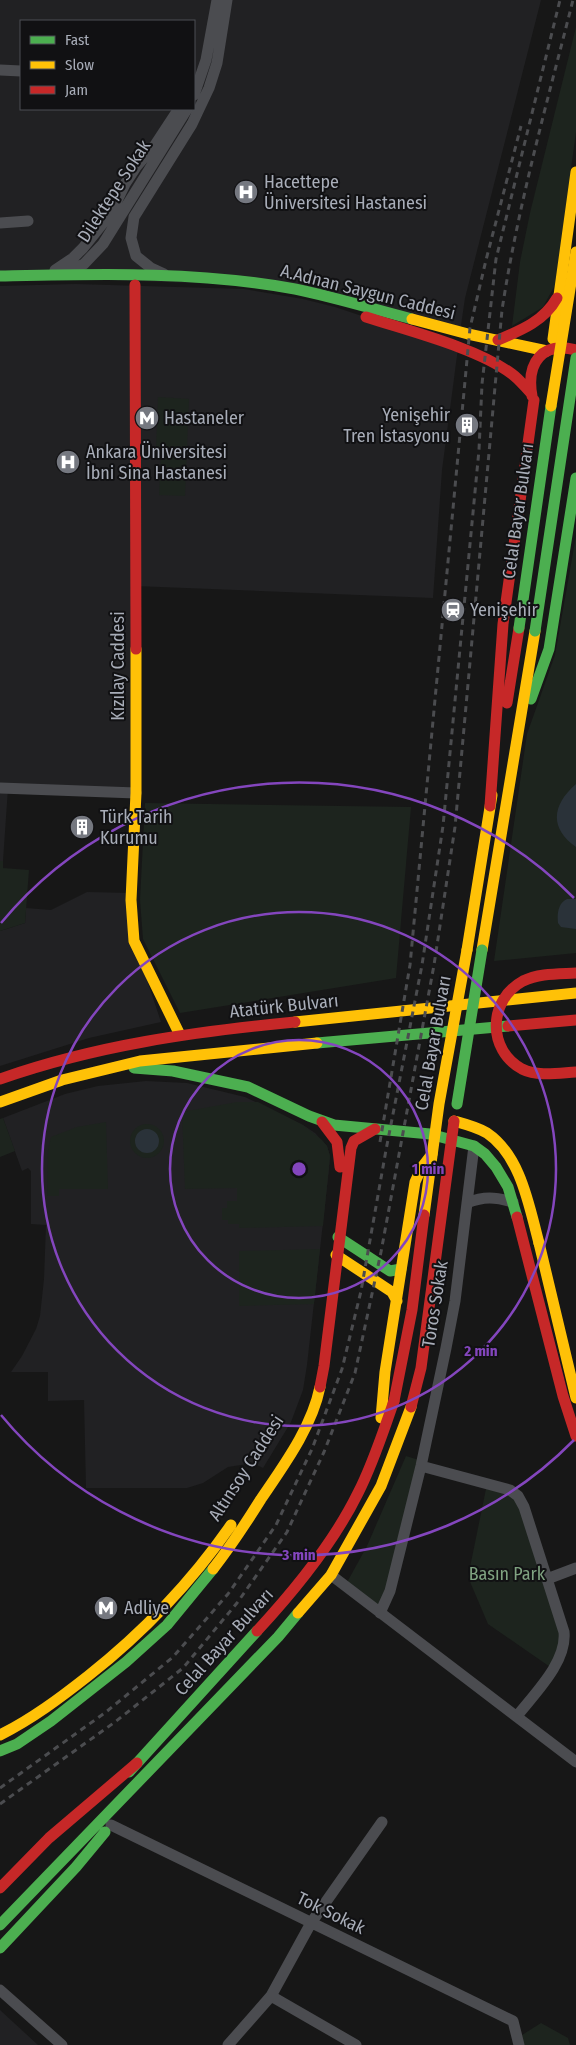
<svg xmlns="http://www.w3.org/2000/svg" width="576" height="2045" font-family="'Fira Sans Condensed',sans-serif">
<rect width="100%" height="100%" fill="#171717"/>
<path fill="#212123" fill-rule="evenodd" d="M 0,0 L 541,0 L 465,298 L 460,332 L 275,286 L 0,276 ZM 21,21 L 194,21 L 194,109 L 21,109 Z
M 75,284 L 244,289 L 303,299 L 335,307 L 458,348 L 442,470 L 433,598 L 135,586 L 136,793 L 8,788 L 3,861 L 0,861 L 0,286 Z
M 87,892 L 131,893 L 134,941 L 161,1022 L 89,1038 L 0,1066 L 0,931 L 25,923 L 26,908 L 51,910 Z
M 146,1081 L 187,1083 L 245,1097 L 303,1125 L 315,1133 L 327,1146 L 330,1156 L 329,1169 L 307,1365 L 303,1390 L 291,1422 L 263,1468 L 257,1465 L 247,1464 L 228,1467 L 203,1483 L 187,1488 L 86,1488 L 84,1400 L 48,1401 L 48,1372 L 11,1372 L 22,1356 L 36,1329 L 40,1316 L 44,1279 L 46,1225 L 31,1224 L 31,1171 L 28,1168 L 22,1171 L 3,1118 L 65,1094 L 98,1086 Z
M 0,2010 L 38,2045 L 0,2045 Z"/>
<path fill="#1d241e" d="M 576,27 L 576,132 L 555,285 L 543,307 L 512,326 L 520,262 L 530,213 Z
M 158,397 L 189,399 L 185,496 L 159,495 L 161,451 L 156,450 Z
M 576,536 L 576,953 L 494,961 L 527,734 L 555,655 Z
M 145,803 L 411,807 L 396,978 L 180,1013 L 143,939 L 140,900 Z
M 0,861 L 3,861 L 3,868 L 29,870 L 25,923 L 0,931 Z
M 237,1102 L 258,1102 L 303,1125 L 322,1140 L 327,1146 L 330,1156 L 323,1226 L 239,1228 L 239,1224 L 228,1224 L 228,1220 L 222,1220 L 222,1208 L 227,1208 L 227,1201 L 237,1201 L 237,1188 L 185,1189 L 182,1112 Z
M 3,1118 L 15,1151 L 0,1157 L 0,1119 Z
M 106,1122 L 108,1189 L 59,1189 L 59,1196 L 47,1196 L 48,1150 L 51,1137 L 77,1127 Z
M130 1141a17 17 0 1 1 34 0a17 17 0 1 1-34 0Z
M 320,1249 L 314,1304 L 239,1306 L 239,1251 Z
M 406,1456 L 422,1461 L 380,1613 L 345,1586 L 367,1546 Z
M 487,1484 L 514,1493 L 564,1632 L 553,1669 L 488,1624 L 468,1577 Z
M 541,2023 L 568,2038 L 570,2045 L 524,2045 L 522,2035 Z"/>
<path fill="#2a3239" d="M 576,784 L 576,847 C 549,828 552,805 576,784 Z
M 567,899 L 576,899 L 576,929 L 561,927 L 558,923 C 557,914 558,903 567,899 Z
M135 1141a12 12 0 1 1 24 0a12 12 0 1 1-24 0Z"/>
<g fill="none" stroke-linecap="round" stroke-linejoin="round">
<path stroke="#4b4c50" stroke-width="11" d="M 0,70 L 21,71
M 194,95 L 206,60 L 217,0
M 0,223 L 28,221
M 55,270 L 73,258 L 83,248 L 111,213 L 125,184 L 136,167 L 155,145 L 178,110
M 67,272 L 84,264 L 103,244 L 187,109
M 164,274 L 151,268 L 136,256 L 131,238 L 134,217 L 192,124 L 209,88 L 217,63 L 227,0
M 0,788 L 136,793
M 467,1203 C 484,1196 495,1197 513,1202
M 421,1466 L 510,1490 L 518,1496 L 524,1507 L 564,1632 C 567,1662 535,1693 517,1716
M 331,1575 L 576,1762
M 547,1579 L 576,1568
M 380,1613 L 390,1591 L 421,1466 L 446,1348 L 455,1301 L 474,1146
M 111,1825 L 513,2021 L 519,2045
M 0,1990 L 62,2045
M 271,1996 L 356,2045
M 228,2045 L 271,1996 L 311,1923 L 382,1822"/>
<path stroke="#4caf50" stroke-width="11" d="M 0,276 C 98,274 198,271 295,289 C 334,297 373,309 412,319
M 531,699 L 549,649 L 576,478
M 317,1043 L 508,1026
M 134,1068 L 173,1071 L 248,1087 L 309,1116 L 334,1125 L 430,1134 L 474,1146 L 485,1154 L 496,1167 L 508,1187 L 517,1217
M 338,1237 L 390,1271 L 401,1269
M 0,1751 L 17,1744 L 51,1721 L 126,1662 L 167,1625 L 213,1569
M 129,1772 L 257,1631
M 0,1925 L 278,1637 L 298,1613
M 0,1948 L 76,1867 L 105,1832"/>
<path stroke="#ffc107" stroke-width="11" d="M 412,319 L 468,334 L 547,351
M 553,339 L 576,172
M 136,649 L 136,793 L 131,900 L 134,941 L 180,1035
M 467,950 L 492,795
M 482,950 L 535,631
M 295,1022 L 576,993
M 0,1102 L 62,1080 L 140,1061 L 317,1043
M 539,1243 L 576,1398
M 336,1255 L 392,1292 L 397,1301
M 381,1418 L 385,1372 L 415,1182 L 422,1167 L 432,1154
M 213,1569 C 231,1546 246,1523 261,1499 C 284,1465 312,1427 320,1387
M 298,1613 L 331,1575 L 381,1486 L 411,1407
M 0,1735 C 32,1719 60,1698 88,1676 C 145,1631 190,1584 231,1525"/>
<path stroke="#c62828" stroke-width="11" d="M 135,285 L 136,649
M 366,317 C 409,331 477,348 512,374 C 519,379 525,387 531,393
M 498,340 C 522,330 544,321 557,298
M 532,396 C 526,363 542,341 576,350
M 507,703 L 519,628
M 490,806 L 503,624 L 534,400
M 508,1026 L 576,1020
M 0,1079 C 97,1045 193,1032 295,1022
M 322,1122 L 337,1142 L 340,1167
M 517,1217 L 563,1396 L 576,1436
M 320,1387 L 324,1366 L 351,1148 L 354,1141 L 375,1129
M 257,1631 C 295,1590 333,1544 358,1493 C 373,1464 383,1432 394,1401
M 0,1888 L 49,1838 L 137,1763"/>
<path stroke="#4b4c4f" stroke-width="3" stroke-dasharray="6 5" stroke-linecap="butt" d="M 380,1142 L 410,965 L 470,328 L 486,260 L 521,126
M 0,1788 L 106,1712 L 173,1657 L 228,1594 L 276,1525 L 312,1449 L 342,1369 L 361,1291 L 386,1150 L 422,965 L 443,826 L 479,450 L 482,384 L 496,259 L 560,0
M 0,1804 L 115,1722 L 183,1668 L 237,1603 L 287,1532 L 324,1452 L 355,1373 L 381,1252 L 434,965 L 455,827 L 502,310 C 518,205 547,103 573,0"/>
<path stroke="#4caf50" stroke-width="11" d="M 519,628 L 551,406
M 535,631 L 576,358
M 457,1104 L 482,950"/>
<path stroke="#ffc107" stroke-width="11" d="M 551,406 L 576,252
M 454,1121 C 465,1124 477,1127 487,1133 C 521,1156 529,1206 539,1243
M 424,1215 L 439,1104 L 467,950"/>
<path stroke="#c62828" stroke-width="11" d="M 576,973 C 559,974 539,973 523,981 C 488,1000 487,1050 522,1069 C 538,1077 559,1073 576,1072
M 394,1401 L 412,1310 L 424,1215
M 411,1407 L 421,1368 L 454,1121"/>
</g>
<g fill="none" stroke="#8446be" stroke-width="2.5">
<circle cx="299" cy="1169" r="129"/>
<circle cx="299" cy="1169" r="257"/>
<path d="M574 1440A386 386 0 0 1 1 1415M1 923A386 386 0 0 1 574 898"/>
</g>
<defs>
<g id="hospital-disc" transform="scale(1.25)"><circle r="9.5" fill="#757880" stroke="#111113"/><path d="M-5-5h3v3.5h4V-5h3V5h-3V1.5h-4V5h-3Z" fill="#fff"/></g>
<g id="metro-disc" transform="scale(1.25)"><circle r="9.5" fill="#757880" stroke="#111113"/><path d="M-5.5 5V-5H-3L0 0L3-5H5.5V5H3V-.5L0 4L-3-.5V5Z" fill="#fff"/></g>
<g id="building-disc" transform="scale(1.25)"><circle r="9.5" fill="#757880" stroke="#111113"/><path d="M-4-6H4V6H1V3H-1V6H-4ZM-2.5-4.3h1.7v1.8h-1.7ZM.8-4.3h1.7v1.8H.8ZM-2.5-1h1.7V.8h-1.7ZM.8-1h1.7V.8H.8Z" fill="#fff"/></g>
<g id="station-disc" transform="scale(1.25)"><circle r="9.5" fill="#757880" stroke="#111113"/><path d="M-3-6H3Q5-6 5-4V2Q5 4 3 4L4.5 6H3L1.5 4h-3L-3 6H-4.5L-3 4Q-5 4-5 2V-4Q-5-6-3-6ZM-3.5-4v3h7v-3ZM-3.5 1v1.5H-2V1ZM2 1v1.5H3.5V1Z" fill="#fff"/></g>
</defs>
<g fill-rule="evenodd">
<use href="#hospital-disc" x="246" y="192"/>
<use href="#metro-disc" x="147" y="418"/>
<use href="#building-disc" x="467" y="425"/>
<use href="#hospital-disc" x="68" y="462"/>
<use href="#station-disc" x="453" y="610"/>
<use href="#building-disc" x="82" y="827"/>
<use href="#metro-disc" x="106" y="1608"/>
</g>
<g text-anchor="middle" stroke-width="4" stroke-linejoin="round" paint-order="stroke">
<g font-size="18" fill="#a8adb8" stroke="#111113" text-anchor="start">
<text x="264" y="188">Hacettepe<tspan x="264" dy="21">Üniversitesi Hastanesi</tspan></text>
<text x="450" y="421" text-anchor="end">Yenişehir<tspan x="450" dy="21">Tren İstasyonu</tspan></text>
<text x="164" y="424">Hastaneler</text>
<text x="86" y="458">Ankara Üniversitesi<tspan x="86" dy="21">İbni Sina Hastanesi</tspan></text>
<text x="470" y="616">Yenişehir</text>
<text x="100" y="823">Türk Tarih<tspan x="100" dy="21">Kurumu</tspan></text>
<text x="124" y="1614">Adliye</text>
</g>
<g font-size="18" fill="#a8adb8" stroke="#111113">
<text transform="translate(114 191) rotate(-57)" y="6">Dilektepe Sokak</text>
<text transform="translate(368 292) rotate(14)" y="6">A.Adnan Saygun Caddesi</text>
<text transform="translate(518 511) rotate(-82)" y="6">Celal Bayar Bulvarı</text>
<text transform="translate(118 666) rotate(-90)" y="6">Kızılay Caddesi</text>
<text transform="translate(284 1006) rotate(-6)" y="6">Atatürk Bulvarı</text>
<text transform="translate(433 1043) rotate(-80)" y="6">Celal Bayar Bulvarı</text>
<text transform="translate(435 1304) rotate(-81)" y="6">Toros Sokak</text>
<text transform="translate(246 1468) rotate(-57)" y="6">Altınsoy Caddesi</text>
<text transform="translate(224 1642) rotate(-48)" y="6">Celal Bayar Bulvarı</text>
<text transform="translate(331 1913) rotate(26)" y="6">Tok Sokak</text>
</g>
<g font-size="18" fill="#7fa381" stroke="#111113">
<text x="507" y="1580">Basın Park</text>
</g>
</g>
<circle cx="299" cy="1169" r="8" fill="#8446be" stroke="#111113" stroke-width="2.5"/>
<g font-size="15" text-anchor="middle" font-weight="bold" fill="#8446be" stroke="#111113" stroke-width="4" stroke-linejoin="round" paint-order="stroke">
<text x="428" y="1174">1 min</text>
<text x="481" y="1356">2 min</text>
<text x="299" y="1560">3 min</text>
</g>
<rect x="20" y="20" width="175" height="90" fill="#111113" stroke="#4d4f55"/>
<rect x="30" y="36" width="25" height="8" fill="#4caf50" stroke="#4d4f55"/>
<text x="65" y="45" font-size="15" fill="#a8adb8">Fast</text>
<rect x="30" y="61" width="25" height="8" fill="#ffc107" stroke="#4d4f55"/>
<text x="65" y="70" font-size="15" fill="#a8adb8">Slow</text>
<rect x="30" y="86" width="25" height="8" fill="#c62828" stroke="#4d4f55"/>
<text x="65" y="95" font-size="15" fill="#a8adb8">Jam</text>
</svg>
